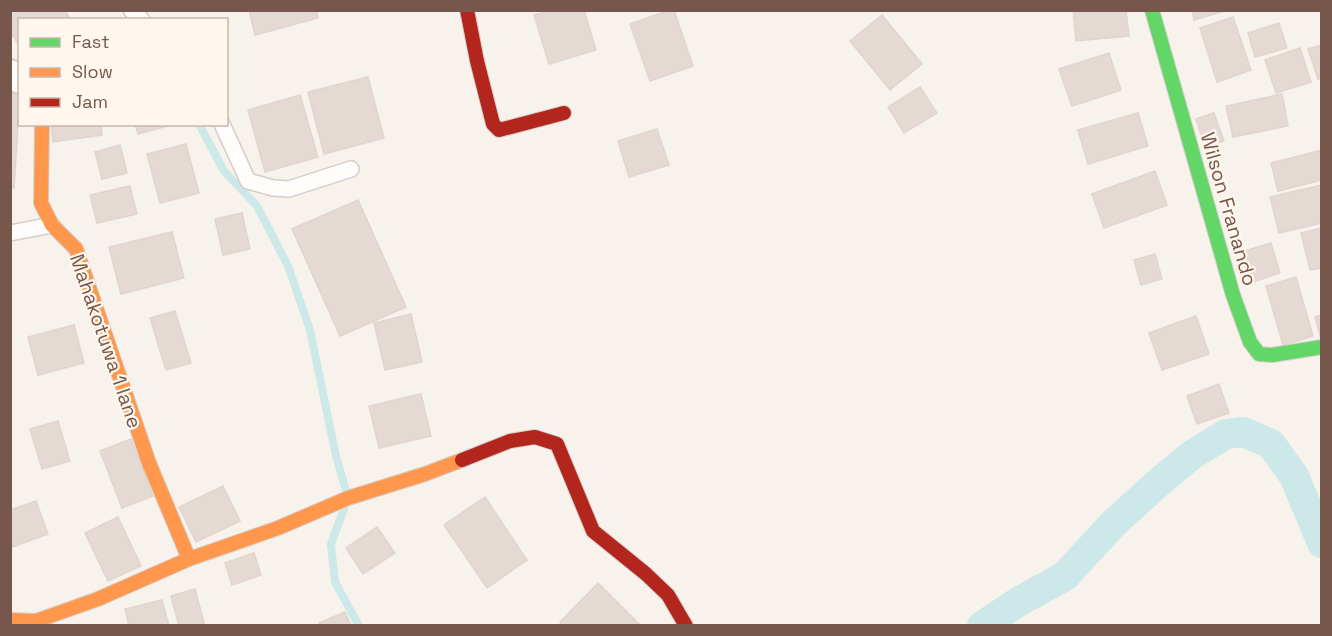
<svg xmlns="http://www.w3.org/2000/svg" width="1332" height="636" font-family="'Space Grotesk',sans-serif">
<rect width="100%" height="100%" fill="#f8f2ec"/>
<g fill="none" stroke-linecap="round" stroke-linejoin="round">
<path stroke="#cde8e8" stroke-width="8" d="M 199,124 L 224,171 L 257,206 L 288,266 L 310,330 L 336,456 L 346,491
M 344,509 L 331,544 L 335,582 L 359,626"/>
<path stroke="#cde8e8" stroke-width="30" d="M 982,626 L 1018,602 L 1065,576 L 1114,523 L 1158,483 L 1193,454 L 1226,434 L 1243,432 L 1271,444 L 1294,476 L 1322,543"/>
</g>
<path fill="#e4dad3" stroke="#e1d4ce" stroke-width="1.5" d="M 10,10 L 65,10 L 71,20 L 20,20 L 20,47 L 10,31 Z
M 249,10 L 316,10 L 318,18 L 255,35 Z
M 550,10 L 584,10 L 596,50 L 549,64 L 534,15 Z
M 670,10 L 674,10 L 693,66 L 650,81 L 630,24 Z
M 1073,10 L 1126,10 L 1129,36 L 1076,41 Z
M 1192,10 L 1225,10 L 1225,11 L 1194,20 Z
M 882,15 L 922,64 L 890,90 L 850,41 Z
M 1233,17 L 1251,70 L 1217,82 L 1200,28 Z
M 1279,23 L 1287,48 L 1255,57 L 1248,33 Z
M 1322,45 L 1322,78 L 1318,79 L 1308,49 Z
M 1300,48 L 1311,82 L 1276,93 L 1265,60 Z
M 1109,53 L 1121,90 L 1072,106 L 1059,69 Z
M 368,77 L 384,138 L 324,154 L 308,92 Z
M 920,87 L 937,113 L 904,133 L 888,107 Z
M 10,92 L 20,93 L 14,188 L 10,187 Z
M 1282,94 L 1288,126 L 1233,137 L 1226,106 Z
M 300,95 L 318,157 L 265,172 L 248,110 Z
M 1138,113 L 1148,146 L 1088,164 L 1078,130 Z
M 1214,113 L 1224,141 L 1205,147 L 1196,119 Z
M 51,124 L 101,124 L 102,135 L 53,142 Z
M 135,124 L 175,124 L 138,134 Z
M 657,129 L 669,165 L 629,177 L 618,141 Z
M 186,144 L 199,193 L 160,203 L 147,154 Z
M 120,145 L 127,173 L 102,179 L 95,152 Z
M 1322,150 L 1322,180 L 1278,191 L 1271,163 Z
M 1155,171 L 1167,205 L 1104,228 L 1092,194 Z
M 1322,185 L 1322,223 L 1279,233 L 1270,197 Z
M 130,186 L 137,214 L 97,223 L 90,195 Z
M 358,200 L 406,307 L 340,336 L 292,229 Z
M 242,213 L 250,249 L 223,255 L 215,219 Z
M 1322,228 L 1322,268 L 1310,270 L 1301,233 Z
M 172,232 L 184,278 L 121,294 L 109,247 Z
M 1271,243 L 1280,273 L 1250,283 L 1241,252 Z
M 1155,254 L 1162,279 L 1141,285 L 1134,260 Z
M 1296,277 L 1313,336 L 1283,345 L 1266,286 Z
M 175,311 L 191,363 L 166,370 L 150,318 Z
M 411,314 L 422,362 L 385,370 L 374,323 Z
M 1322,315 L 1321,339 L 1315,317 Z
M 1196,316 L 1209,354 L 1162,370 L 1149,333 Z
M 74,325 L 84,363 L 38,375 L 28,337 Z
M 1219,384 L 1229,413 L 1197,424 L 1187,396 Z
M 421,394 L 431,436 L 379,448 L 369,406 Z
M 58,421 L 70,461 L 42,469 L 30,429 Z
M 131,439 L 153,496 L 122,508 L 100,451 Z
M 223,486 L 240,521 L 196,542 L 179,507 Z
M 485,497 L 527,560 L 487,588 L 444,525 Z
M 36,501 L 48,534 L 10,548 L 10,510 Z
M 118,517 L 141,566 L 108,581 L 85,533 Z
M 377,527 L 395,553 L 363,574 L 346,548 Z
M 254,553 L 261,575 L 232,585 L 225,563 Z
M 598,583 L 641,626 L 563,626 L 560,622 Z
M 195,589 L 205,626 L 179,626 L 171,596 Z
M 162,600 L 169,626 L 129,626 L 125,609 Z
M 345,612 L 351,626 L 320,626 L 319,623 Z"/>
<g fill="none" stroke-linecap="round" stroke-linejoin="round">
<g stroke="#d6cdc8" stroke-width="18">
<path id="lane" d="M 131,10 L 142,20
M 222,124 L 248,181 L 273,188 L 289,189 L 351,169
M 10,233 L 52,225"/>
</g>
<g stroke="#d6cdc8" stroke-width="32">
<path id="street" d="M 10,74 L 20,79"/>
</g>
<g stroke="#d7cec8" stroke-width="16">
<path id="fast" d="M 1152,10 L 1233,295 L 1250,342 L 1259,354 L 1272,355 L 1322,347"/>
</g>
<g stroke="#d7cec8" stroke-width="16">
<path id="slow" d="M 42,124 L 41,203 L 52,225 L 76,249 L 149,463 L 189,559
M 10,620 L 36,621 L 98,599 L 189,559 L 278,528 L 348,498 L 425,474 L 462,460"/>
</g>
<g stroke="#d7cec8" stroke-width="16">
<path id="jam" d="M 467,10 L 477,61 L 493,124 L 499,130 L 564,113
M 462,460 L 510,441 L 535,437 L 557,444 L 593,531 L 646,574 L 668,595 L 686,626"/>
</g>
<use href="#lane" stroke="#fefdfc" stroke-width="15"/>
<use href="#street" stroke="#fefdfc" stroke-width="28"/>
<use href="#fast" stroke="#63d668" stroke-width="14"/>
<use href="#slow" stroke="#ff974d" stroke-width="14"/>
<use href="#jam" stroke="#b3261e" stroke-width="14"/>
</g>
<g text-anchor="middle" stroke-width="4.5" stroke-linejoin="round" paint-order="stroke">
<g font-size="20" fill="#77574b" stroke="#fff7ed">
<text transform="translate(1229 209) rotate(74)" y="7">Wilson Franando</text>
<text transform="translate(106 341) rotate(71)" y="7">Mahakotuwa 1 lane</text>
</g>
</g>
<rect width="1332" height="636" fill="none" stroke="#77574b" stroke-width="24"/>
<rect x="18" y="18" width="210" height="108" fill="#fff7ed" stroke="#c9b7ac" stroke-width="1.5"/>
<rect x="30" y="38" width="30" height="9" fill="#63d668" stroke="#c9b7ac" stroke-width="1.5"/>
<text x="72" y="48" font-size="18" fill="#77574b">Fast</text>
<rect x="30" y="68" width="30" height="9" fill="#ff974d" stroke="#c9b7ac" stroke-width="1.5"/>
<text x="72" y="78" font-size="18" fill="#77574b">Slow</text>
<rect x="30" y="98" width="30" height="9" fill="#b3261e" stroke="#c9b7ac" stroke-width="1.5"/>
<text x="72" y="108" font-size="18" fill="#77574b">Jam</text>
</svg>
